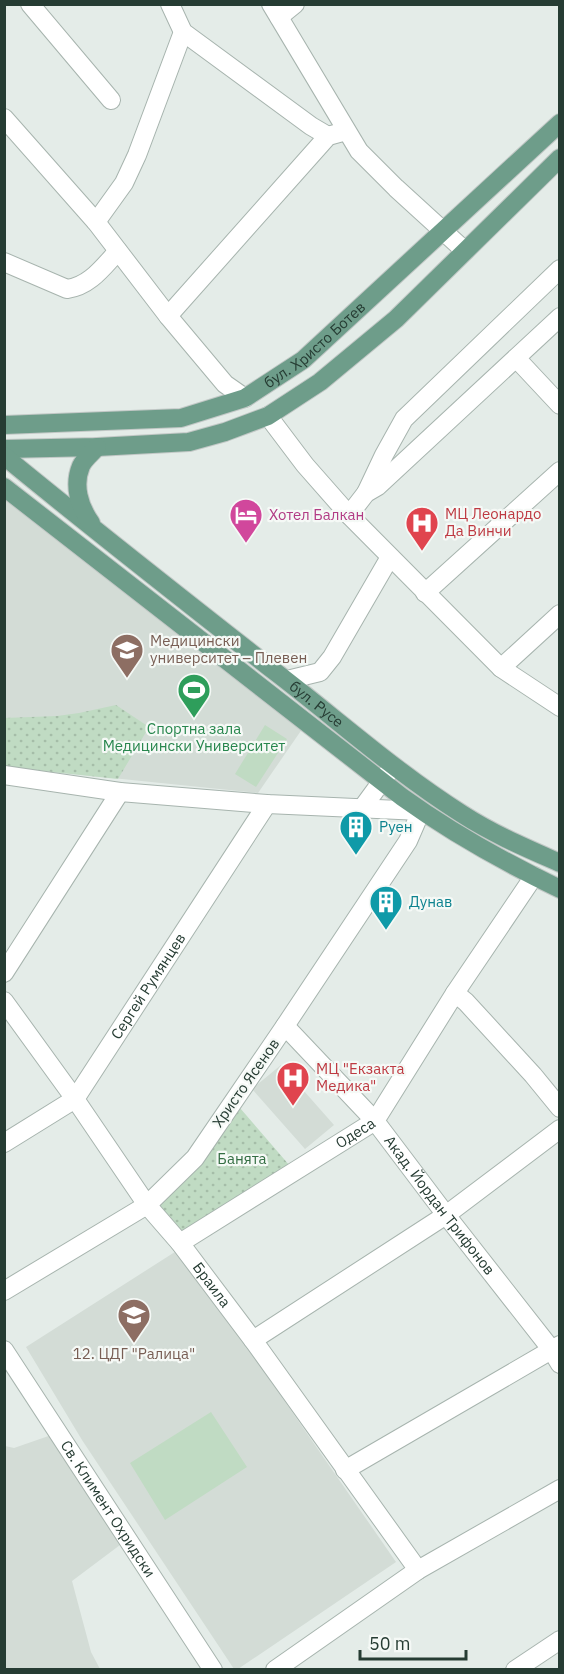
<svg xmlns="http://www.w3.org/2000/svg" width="564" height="1674" font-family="'IBM Plex Sans',sans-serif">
<defs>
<pattern id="park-dots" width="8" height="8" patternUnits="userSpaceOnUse" patternTransform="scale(1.5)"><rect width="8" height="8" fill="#c0dbc3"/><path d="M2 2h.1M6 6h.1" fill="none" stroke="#a5bda8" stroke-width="1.8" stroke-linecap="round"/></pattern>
</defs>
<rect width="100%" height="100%" fill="#e4ece8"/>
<path fill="#d3dcd6" d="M 4,491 L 307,722 L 258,793 L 5,767 Z
M 281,1065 L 334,1125 L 305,1149 L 252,1089 Z
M 178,1250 L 243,1341 L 396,1562 L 238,1669 L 234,1669 L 82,1440 L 26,1347 Z
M 63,1431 L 128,1539 L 72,1581 L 91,1652 L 100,1669 L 5,1670 L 5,1446 L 14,1448 Z"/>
<path fill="#c0dbc3" d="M 265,725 L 287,739 L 256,787 L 235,774 Z
M 211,1412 L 247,1467 L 165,1520 L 130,1463 Z"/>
<path fill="url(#park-dots)" d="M 116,705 L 149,727 L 118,779 L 5,767 L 4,718 L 57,716 L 79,713 Z
M 240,1108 L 290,1166 L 180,1238 L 154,1206 Z"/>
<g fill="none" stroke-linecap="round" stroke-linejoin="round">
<g stroke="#a7b4ae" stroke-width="20">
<g id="minor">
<path d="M 30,4 L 111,100"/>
<path d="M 170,4 L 183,32 L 311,126 L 328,136"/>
<path d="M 271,4 L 359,151 L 396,188 L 465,251"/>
<path d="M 279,17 L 295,4"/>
<path d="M 4,118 L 96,222 L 168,316 L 225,384 L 245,398"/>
<path d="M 96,222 L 124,183 L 137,155 L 183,32"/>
<path d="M 4,262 L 67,289 C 90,286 103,267 118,251"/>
<path d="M 168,316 L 328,136 L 346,131"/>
<path d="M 516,358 L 560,405"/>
<path d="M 268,416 L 305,465 L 349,515 L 501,668 L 560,707"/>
<path d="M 366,493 L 384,455 L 404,419 L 560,269"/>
<path d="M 349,515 L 366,493 L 378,486 L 560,317"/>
<path d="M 425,593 L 560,471"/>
<path d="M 501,668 L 560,614"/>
<path d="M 287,680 L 320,672 L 332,657 L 390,557"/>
<path d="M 4,775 L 120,792 L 267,804 L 421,811 L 408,841 L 285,1026 L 195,1158 L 147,1205 L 4,1291"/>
<path d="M 363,807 L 393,766"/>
<path d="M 4,973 L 120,792"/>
<path d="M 455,993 L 466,1002 L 533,1075 L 560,1108"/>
<path id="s1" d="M 4,1001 L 75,1099 L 147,1205 L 180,1243 L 253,1340 L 418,1570"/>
<path id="s2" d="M 285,1026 L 375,1121 L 446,1215 L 551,1349 L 560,1364"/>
<path id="s3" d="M 4,1143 L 75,1099 L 267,804"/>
<path id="s4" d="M 180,1243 L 375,1121 L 455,993 L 534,876"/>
<path d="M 253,1340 L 446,1215 L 560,1129"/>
<path id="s5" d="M 4,1350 L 213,1670"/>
<path d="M 345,1470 L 560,1345"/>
<path d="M 275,1670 L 418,1570 L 560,1489"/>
<path d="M 515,1670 L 560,1640"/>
</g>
</g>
<g stroke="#c2c8c6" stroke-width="20">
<g id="major">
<path id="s6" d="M 4,425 L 181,418 L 245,398 L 303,360 L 560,123"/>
<path d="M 4,449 L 97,447 L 189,442 L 225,432 L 268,416 L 320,382 L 396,319 L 560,158"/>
<path id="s7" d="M 4,456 C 94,530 186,602 278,674 C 339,721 397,773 462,814 C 493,834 526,848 560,863"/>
<path d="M 4,487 L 402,797 C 452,833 504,862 560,889"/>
<path d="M 91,523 C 79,506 73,485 81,466 C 84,459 92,453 97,447"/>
</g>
</g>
<use href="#minor" stroke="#fff" stroke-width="18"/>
<use href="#major" stroke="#6e9d8a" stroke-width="18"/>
</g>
<defs>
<g id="hotel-pin" transform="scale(1.725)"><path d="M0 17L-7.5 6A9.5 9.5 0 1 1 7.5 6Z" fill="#d1479c" stroke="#f5f9f6"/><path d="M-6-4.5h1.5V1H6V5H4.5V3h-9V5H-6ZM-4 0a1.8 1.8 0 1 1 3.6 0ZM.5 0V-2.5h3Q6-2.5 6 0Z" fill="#fff"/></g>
<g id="hospital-pin" transform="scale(1.725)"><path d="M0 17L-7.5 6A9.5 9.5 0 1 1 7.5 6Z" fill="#e0444e" stroke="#f5f9f6"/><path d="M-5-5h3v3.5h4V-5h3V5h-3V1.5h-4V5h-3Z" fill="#fff"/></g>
<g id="university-pin" transform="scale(1.725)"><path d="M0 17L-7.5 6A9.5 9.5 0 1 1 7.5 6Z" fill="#8d6e63" stroke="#f5f9f6"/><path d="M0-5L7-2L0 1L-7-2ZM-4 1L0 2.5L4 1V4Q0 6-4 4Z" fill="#fff"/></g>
<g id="stadium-pin" transform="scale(1.725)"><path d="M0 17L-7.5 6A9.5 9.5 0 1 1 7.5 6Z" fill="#2e9e5b" stroke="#f5f9f6"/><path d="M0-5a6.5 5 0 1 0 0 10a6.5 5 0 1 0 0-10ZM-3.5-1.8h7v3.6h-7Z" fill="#fff"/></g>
<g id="building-pin" transform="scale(1.725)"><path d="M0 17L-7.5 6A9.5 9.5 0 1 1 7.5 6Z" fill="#0f9aa8" stroke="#f5f9f6"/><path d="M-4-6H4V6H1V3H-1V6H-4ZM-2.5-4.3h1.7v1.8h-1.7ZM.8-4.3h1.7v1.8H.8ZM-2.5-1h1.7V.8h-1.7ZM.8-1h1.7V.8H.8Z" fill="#fff"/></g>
<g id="school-pin" transform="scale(1.725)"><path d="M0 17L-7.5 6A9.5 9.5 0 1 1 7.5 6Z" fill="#8d6e63" stroke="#f5f9f6"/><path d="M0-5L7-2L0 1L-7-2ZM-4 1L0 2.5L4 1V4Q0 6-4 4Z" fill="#fff"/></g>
</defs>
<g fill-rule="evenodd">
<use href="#hotel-pin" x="246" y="515"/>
<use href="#hospital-pin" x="422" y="523"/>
<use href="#university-pin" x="127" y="650"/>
<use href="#stadium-pin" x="194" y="690"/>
<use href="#building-pin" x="356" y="827"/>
<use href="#building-pin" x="386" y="902"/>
<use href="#hospital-pin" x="293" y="1078"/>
<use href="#school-pin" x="134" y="1315"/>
</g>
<g text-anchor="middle" stroke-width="4.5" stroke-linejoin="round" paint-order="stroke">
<g font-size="15" fill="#263c33" stroke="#f5f9f6">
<text dy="5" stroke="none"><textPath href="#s6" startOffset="332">бул. Христо Ботев</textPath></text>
<text dy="5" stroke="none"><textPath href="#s7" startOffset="399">бул. Русе</textPath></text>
<text dy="5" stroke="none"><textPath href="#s3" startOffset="218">Сергей Румянцев</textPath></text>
<text transform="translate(246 1083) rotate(-55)" y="5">Христо Ясенов</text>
<text dy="5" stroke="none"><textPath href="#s4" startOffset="207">Одеса</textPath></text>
<text dy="5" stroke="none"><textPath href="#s2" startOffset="237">Акад. Йордан Трифонов</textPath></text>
<text dy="5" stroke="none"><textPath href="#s1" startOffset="352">Браила</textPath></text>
<text dy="5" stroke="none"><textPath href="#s5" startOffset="190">Св. Климент Охридски</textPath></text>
</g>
<g font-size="15" fill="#be3a42" stroke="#f5f9f6" text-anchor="start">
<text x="445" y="519">МЦ Леонардо<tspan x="445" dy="17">Да Винчи</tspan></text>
<text x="316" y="1074">МЦ "Екзакта<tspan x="316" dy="17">Медика"</tspan></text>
</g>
<g font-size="15" fill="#b23c85" stroke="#f5f9f6" text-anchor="start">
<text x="269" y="520">Хотел Балкан</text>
</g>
<g font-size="15" fill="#785e54" stroke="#f5f9f6" text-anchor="start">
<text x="150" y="646">Медицински<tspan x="150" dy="17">университет – Плевен</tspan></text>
<text x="134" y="1359" text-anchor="middle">12. ЦДГ "Ралица"</text>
</g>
<g font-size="15" fill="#27864d" stroke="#f5f9f6">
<text x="194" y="734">Спортна зала<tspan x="194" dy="17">Медицински Университет</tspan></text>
</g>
<g font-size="15" fill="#0d838f" stroke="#f5f9f6" text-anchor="start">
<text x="379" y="832">Руен</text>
<text x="409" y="907">Дунав</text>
</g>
<g font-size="15" fill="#346e43" stroke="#f5f9f6">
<text x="242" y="1164">Банята</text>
</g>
</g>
<rect width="564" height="1674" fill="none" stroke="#263c33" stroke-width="12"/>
<path d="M360 1650v9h106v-9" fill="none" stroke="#263c33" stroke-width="3"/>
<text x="369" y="1650" font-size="18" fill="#263c33" stroke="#f5f9f6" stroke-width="4.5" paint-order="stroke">50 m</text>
</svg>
